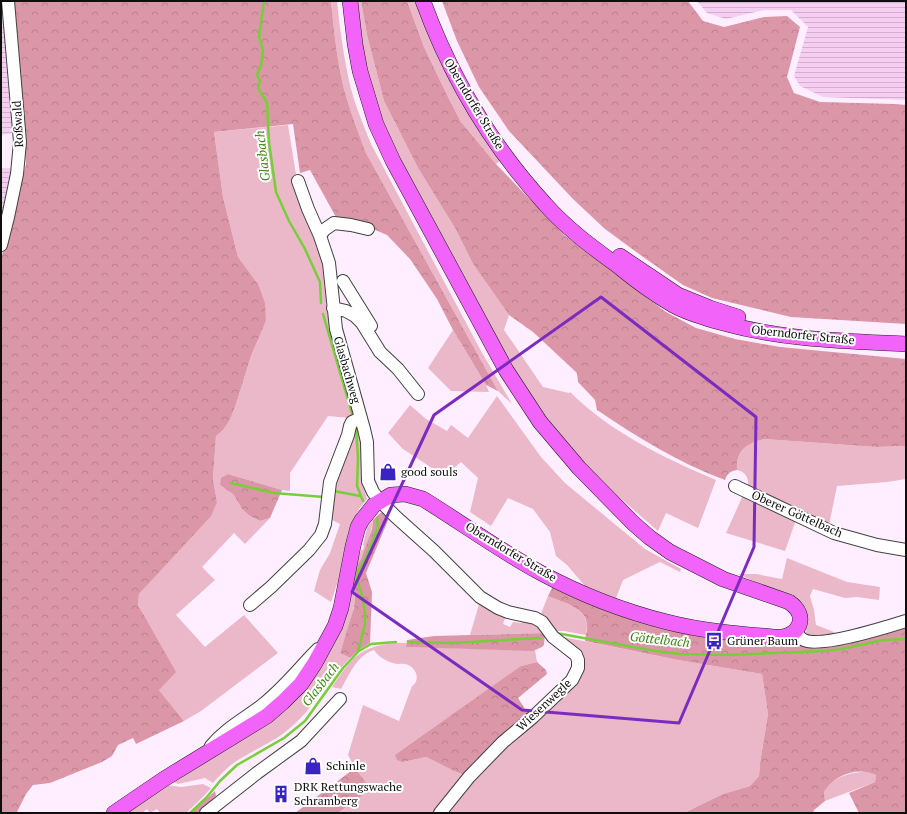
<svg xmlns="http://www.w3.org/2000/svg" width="907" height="814" font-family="'PT Serif',serif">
<defs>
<pattern id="farmland-rules" width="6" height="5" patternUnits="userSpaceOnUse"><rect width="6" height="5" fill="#f5cef1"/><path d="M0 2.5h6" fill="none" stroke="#d1b0cd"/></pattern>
<pattern id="forest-crowns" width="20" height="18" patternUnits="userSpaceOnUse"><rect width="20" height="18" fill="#db97a8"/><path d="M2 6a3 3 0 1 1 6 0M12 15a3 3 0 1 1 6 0" fill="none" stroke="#bb818f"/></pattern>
</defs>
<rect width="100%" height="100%" fill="#fef"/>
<path fill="url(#farmland-rules)" d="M 1,1 L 3,1 L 7,75 L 14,133 L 1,135 Z
M 697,1 L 906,1 L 906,100 L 823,97 L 800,86 L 794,76 L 808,27 L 791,10 L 764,10 L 726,19 L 707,13 Z
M 1,168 L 13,168 L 1,221 Z"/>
<path fill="#eab8c8" d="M 331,1 L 337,1 C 340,30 344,60 351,89 C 356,108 364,126 371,144 L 481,351 L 512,404 L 498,391 L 366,153 C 358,132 350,111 344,89 C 337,61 334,30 331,1 Z
M 356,1 L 361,1 L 367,35 L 384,101 L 418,168 L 455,228 L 473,264 L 509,315 L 504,330 L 543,387 L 569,393 L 570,392 C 610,432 664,458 716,480 L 698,528 L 666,513 L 658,531 L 597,478 L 537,408 L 509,360 L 454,261 L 387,134 L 366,73 Z
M 407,1 L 418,1 L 501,160 L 496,164 L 461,122 L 447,95 L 424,47 Z
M 288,125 L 299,193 L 319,243 L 327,276 L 326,304 L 357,415 L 350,418 L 328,416 L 290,473 L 290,491 L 282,490 L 228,474 L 220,485 L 234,495 L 242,509 L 250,516 L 260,521 L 270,518 L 245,544 L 234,533 L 202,567 L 215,580 L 176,615 L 205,647 L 244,615 L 278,653 L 201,711 L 184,721 L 159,690 L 144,616 L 138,605 L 139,594 L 173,556 L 217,502 L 213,479 L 216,436 L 223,430 L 237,401 L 251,356 L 266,321 L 258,284 L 238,257 L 223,197 L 214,132 Z
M 453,330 L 486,385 L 489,392 L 451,391 L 428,368 Z
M 497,396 L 541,457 L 565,483 L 645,549 L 681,569 L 680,572 L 660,562 L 623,580 L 616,598 L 586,587 L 567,565 L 556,556 L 550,532 L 533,509 L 508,498 L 491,526 L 470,512 L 478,478 L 461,462 L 444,476 L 403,449 L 388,433 L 410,405 L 426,419 L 447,431 L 451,425 L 468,438 Z
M 358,424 L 361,436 L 363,463 L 361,478 L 367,499 L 359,509 L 349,530 L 338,581 L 331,602 L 314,591 L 320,570 L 330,553 L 340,524 L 328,518 L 332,483 L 350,437 Z
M 764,439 L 876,447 L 906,446 L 906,479 L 887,482 L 837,486 L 829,525 L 748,486 C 749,477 745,472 737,470 C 736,449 747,444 764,439 Z
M 744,493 L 797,517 L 785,551 L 726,533 Z
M 373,520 C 372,531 363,560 355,569 L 361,550 L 363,550 L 364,546 L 363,545 L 367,528 Z
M 787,558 L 847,582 L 880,587 L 879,600 L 857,597 L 845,598 L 813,589 L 810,596 L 814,610 L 816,625 L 834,632 L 834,636 L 811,637 L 807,635 C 805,630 807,627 807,622 C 808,615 805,608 801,602 L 738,574 L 756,574 L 782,579 Z
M 352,585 C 361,601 345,636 340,653 L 350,658 C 328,680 314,708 290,728 C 274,742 255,749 238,760 C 228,766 220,775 213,783 L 205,778 L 178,784 L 172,781 L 297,696 Z
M 548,596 C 562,602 587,608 587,626 C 587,629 586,632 586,635 L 564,631 L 552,631 L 540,616 Z
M 480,601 L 506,615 L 503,624 L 510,627 L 513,622 L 521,623 L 528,619 L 537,622 L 545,633 L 470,635 Z
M 557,636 L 599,644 L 678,660 L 762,674 L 768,714 L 760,763 L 759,776 L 750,786 L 723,794 L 684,813 L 442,813 L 580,668 Z
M 395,643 L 406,643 L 407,647 L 535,650 L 537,662 L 521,666 L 403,762 L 426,757 L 454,771 L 467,776 L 438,813 L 338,813 L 371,789 L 355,768 L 348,755 L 363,705 L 399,721 L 412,686 C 420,681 417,670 410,666 C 405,663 402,664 398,664 C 389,663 378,657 374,650 C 356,656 350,674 341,689 L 332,687 C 352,658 358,647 395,643 Z
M 869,771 L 876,775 L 875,782 L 825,801 L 824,792 C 834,775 851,773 869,771 Z
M 203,784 L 211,788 L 203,797 L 186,813 L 160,813 L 157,809 L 150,813 L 147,809 L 142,813 L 123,813 L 167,785 L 181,787 Z"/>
<path fill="url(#forest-crowns)" d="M 14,1 L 331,1 C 334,30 337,61 344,89 C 350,111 358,132 366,153 L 498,391 L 486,385 L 453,330 L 437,299 L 410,259 L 387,235 L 359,223 L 337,219 L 310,170 L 300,173 L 293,124 L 214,132 L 223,197 L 238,257 L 258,284 L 265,303 L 266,321 L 251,356 L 237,401 L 230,419 L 223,430 L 216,436 L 213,479 L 217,502 L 211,516 L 139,594 L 138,605 L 176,672 L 159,690 L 184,721 L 136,744 L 133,738 L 118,745 L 112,756 L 102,762 L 50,783 L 33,785 L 26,794 L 17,812 L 18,813 L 1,813 L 1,259 L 26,164 Z
M 361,1 L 407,1 L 424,47 L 447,95 L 461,122 L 496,164 L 564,235 L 666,312 L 696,328 L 735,339 L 780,347 L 906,359 L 906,446 L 876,447 L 764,439 C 747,444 736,449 737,470 C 730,471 727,474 725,480 C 679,463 637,437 597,410 L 595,400 L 578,382 L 577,373 L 533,332 L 509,315 L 473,264 L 455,228 L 418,168 L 384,101 L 367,35 Z
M 442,1 L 688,1 L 703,21 L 724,27 L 764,17 L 787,16 L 800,27 L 787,77 L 794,93 L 820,102 L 895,104 L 906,105 L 906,324 L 791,317 L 712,298 L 683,285 L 639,254 L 605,229 L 573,199 L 509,131 L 479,87 L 457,41 Z
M 228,474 L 282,490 L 270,518 L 260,521 L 250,516 L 242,509 L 234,495 L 220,485 L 221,478 Z
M 383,512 L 389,518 L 366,573 L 372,592 L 370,643 L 360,649 L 350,658 L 340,653 L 354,608 L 355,595 L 352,585 L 355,569 L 361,559 L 372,529 L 373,520 L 379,514 Z
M 553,586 L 682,632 L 715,640 L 742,640 L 764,643 L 817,645 L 906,626 L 906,813 L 859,813 L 849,793 L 875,782 L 876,775 C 858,766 834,775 824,792 L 825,801 L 814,810 L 813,813 L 684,813 L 723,794 L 750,786 L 759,776 L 760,763 L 768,714 L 762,674 L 678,660 L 585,641 C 585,636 588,630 587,625 C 587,608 562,602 548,596 Z
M 545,633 L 544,645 L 542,647 L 533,651 L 406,647 L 407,640 L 434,636 Z
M 537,662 L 546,670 L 547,674 L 518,698 L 530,717 L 467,776 L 454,771 L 426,757 L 403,762 L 397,760 L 395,755 L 521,666 Z
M 355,768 L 371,789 L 338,813 L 295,813 Z
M 215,791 L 216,796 L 214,799 L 197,813 L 191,813 Z"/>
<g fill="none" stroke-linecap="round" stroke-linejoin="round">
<path stroke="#76cf38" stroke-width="2.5" d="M 264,1 L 259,37 L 263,50 L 261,65 L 257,75 L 260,81 L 258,88 L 267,103 L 269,142 L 276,192 L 289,221 L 305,249 L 320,282 L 321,303
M 323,314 L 353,417
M 356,426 L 358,458 L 357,486 L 363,501
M 231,483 L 274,493 L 324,497
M 334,491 L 360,496
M 556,633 L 655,651 L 680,654 L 728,655 L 824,651 L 842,649 L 883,640 L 906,639
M 408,642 L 452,643 L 540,638
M 359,651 L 371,644 L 396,642
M 190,813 L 206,798 L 220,781 L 237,765 L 284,738 L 305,721 L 343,668 L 358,652 L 365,624 L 365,614 L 363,599 L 357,579 L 358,572 L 367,555 L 378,527 L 377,519"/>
<g stroke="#414141" stroke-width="14">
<path id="minor" d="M 298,181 L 308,209 L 320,236 L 329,263 L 336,329 L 364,429 L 367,442 L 368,481 L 373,492 L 380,501 L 396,517 L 434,551 L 480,597 L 498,608 L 508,612 L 535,618 L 542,622 L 553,637 L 576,655 L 578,660 L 578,668 L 572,680 L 533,717 L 503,742 L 469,777 L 440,813
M 320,236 L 324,230 L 334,223 L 351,225 L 368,229
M 1,245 L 8,217 L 17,174 L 20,142 L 8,1
M 343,281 L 371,326
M 333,308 L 346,311 L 355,316 L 362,323 L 380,352 L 398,369 L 418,394
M 735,486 L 834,533 L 877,545 L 906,550
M 250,605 L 271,587 L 309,550 L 321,535 L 325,524 L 330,482 L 348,435 L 350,426 L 352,422 L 361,418
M 795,631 C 798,635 800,638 804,640 C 820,648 887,627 906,621
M 211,746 C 225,729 244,719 261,706 C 283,689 299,668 318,649
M 206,813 L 257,773 L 301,741 L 340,699"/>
</g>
<g stroke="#1f1f1f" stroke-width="16">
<path id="major" d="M 423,1 C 450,75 491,145 545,204 C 566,228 592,247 618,266 C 635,280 654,294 673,305 C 682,310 693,314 703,317 C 711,320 719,322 727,324 C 785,340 846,341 906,344
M 620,256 L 678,295 L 710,308 L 738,317
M 114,813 L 164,779 L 267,716 L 283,702 L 301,684 L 315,663 L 335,626 L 341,608 L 353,546 L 358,527 L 362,520 L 374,505 L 391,495 L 405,494 L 423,499 C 462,523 500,551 541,573 C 580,594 623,611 667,622 C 702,631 739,634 775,637 C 799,639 810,616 789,602 L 723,579 L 670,552 L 649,537 L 633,523 L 579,468 L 540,422 L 506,370 L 393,161 L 376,124 L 360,71 L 355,44 L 350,1"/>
</g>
<use href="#minor" stroke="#fff" stroke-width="12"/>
<use href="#major" stroke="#f263fa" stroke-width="15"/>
</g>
<path fill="none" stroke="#7b2cbf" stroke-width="3" stroke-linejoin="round" d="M 601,297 L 756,417 L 754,547 L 679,723 L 522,710 L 352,592 L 434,415 Z"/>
<defs>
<g id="shop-bare" transform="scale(1.38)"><path d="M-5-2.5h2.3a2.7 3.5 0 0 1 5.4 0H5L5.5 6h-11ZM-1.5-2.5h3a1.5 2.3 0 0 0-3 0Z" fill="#3a23c0" stroke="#fff" stroke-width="2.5" paint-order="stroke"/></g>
<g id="bus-bare" transform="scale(1.38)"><path d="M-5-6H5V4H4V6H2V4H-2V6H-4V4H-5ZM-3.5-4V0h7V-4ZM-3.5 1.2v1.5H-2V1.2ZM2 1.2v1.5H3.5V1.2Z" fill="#3a23c0" stroke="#fff" stroke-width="2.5" paint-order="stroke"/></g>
<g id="building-bare" transform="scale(1.38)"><path d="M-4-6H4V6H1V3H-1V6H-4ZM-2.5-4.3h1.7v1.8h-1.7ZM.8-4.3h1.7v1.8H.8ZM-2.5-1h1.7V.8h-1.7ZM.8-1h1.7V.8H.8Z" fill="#3a23c0" stroke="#fff" stroke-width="2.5" paint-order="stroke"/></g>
</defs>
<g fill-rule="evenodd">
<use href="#shop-bare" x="388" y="472"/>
<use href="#bus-bare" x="714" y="641"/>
<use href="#shop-bare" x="313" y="766"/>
<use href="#building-bare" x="281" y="794"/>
</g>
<g text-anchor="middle" stroke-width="4" stroke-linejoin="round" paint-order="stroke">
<g font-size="12" fill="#0e0e0e" stroke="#fff">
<text transform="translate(474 104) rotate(59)" y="4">Oberndorfer Straße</text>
<text transform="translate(18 124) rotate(-93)" y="4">Roßwald</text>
<text transform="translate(803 335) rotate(6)" y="4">Oberndorfer Straße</text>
<text transform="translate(347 370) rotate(74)" y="4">Glasbachweg</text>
<text transform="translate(797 514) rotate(24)" y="4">Oberer Göttelbach</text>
<text transform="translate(511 552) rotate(31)" y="4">Oberndorfer Straße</text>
<text transform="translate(544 705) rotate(-43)" y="4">Wiesenwegle</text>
</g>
<g font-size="12" fill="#0e0e0e" stroke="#fff" text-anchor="start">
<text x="401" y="476">good souls</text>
<text x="727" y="645">Grüner Baum</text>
<text x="326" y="770">Schinle</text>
<text x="294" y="791">DRK Rettungswache<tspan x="294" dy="14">Schramberg</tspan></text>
</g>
<g font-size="13" font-style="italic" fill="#3e8514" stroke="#fff">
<text transform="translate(262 156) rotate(-97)" y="5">Glasbach</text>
<text transform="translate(660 639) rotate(6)" y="5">Göttelbach</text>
<text transform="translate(320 684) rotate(-52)" y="5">Glasbach</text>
</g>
</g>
<rect width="907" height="814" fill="none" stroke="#0e0e0e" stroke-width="4"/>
</svg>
